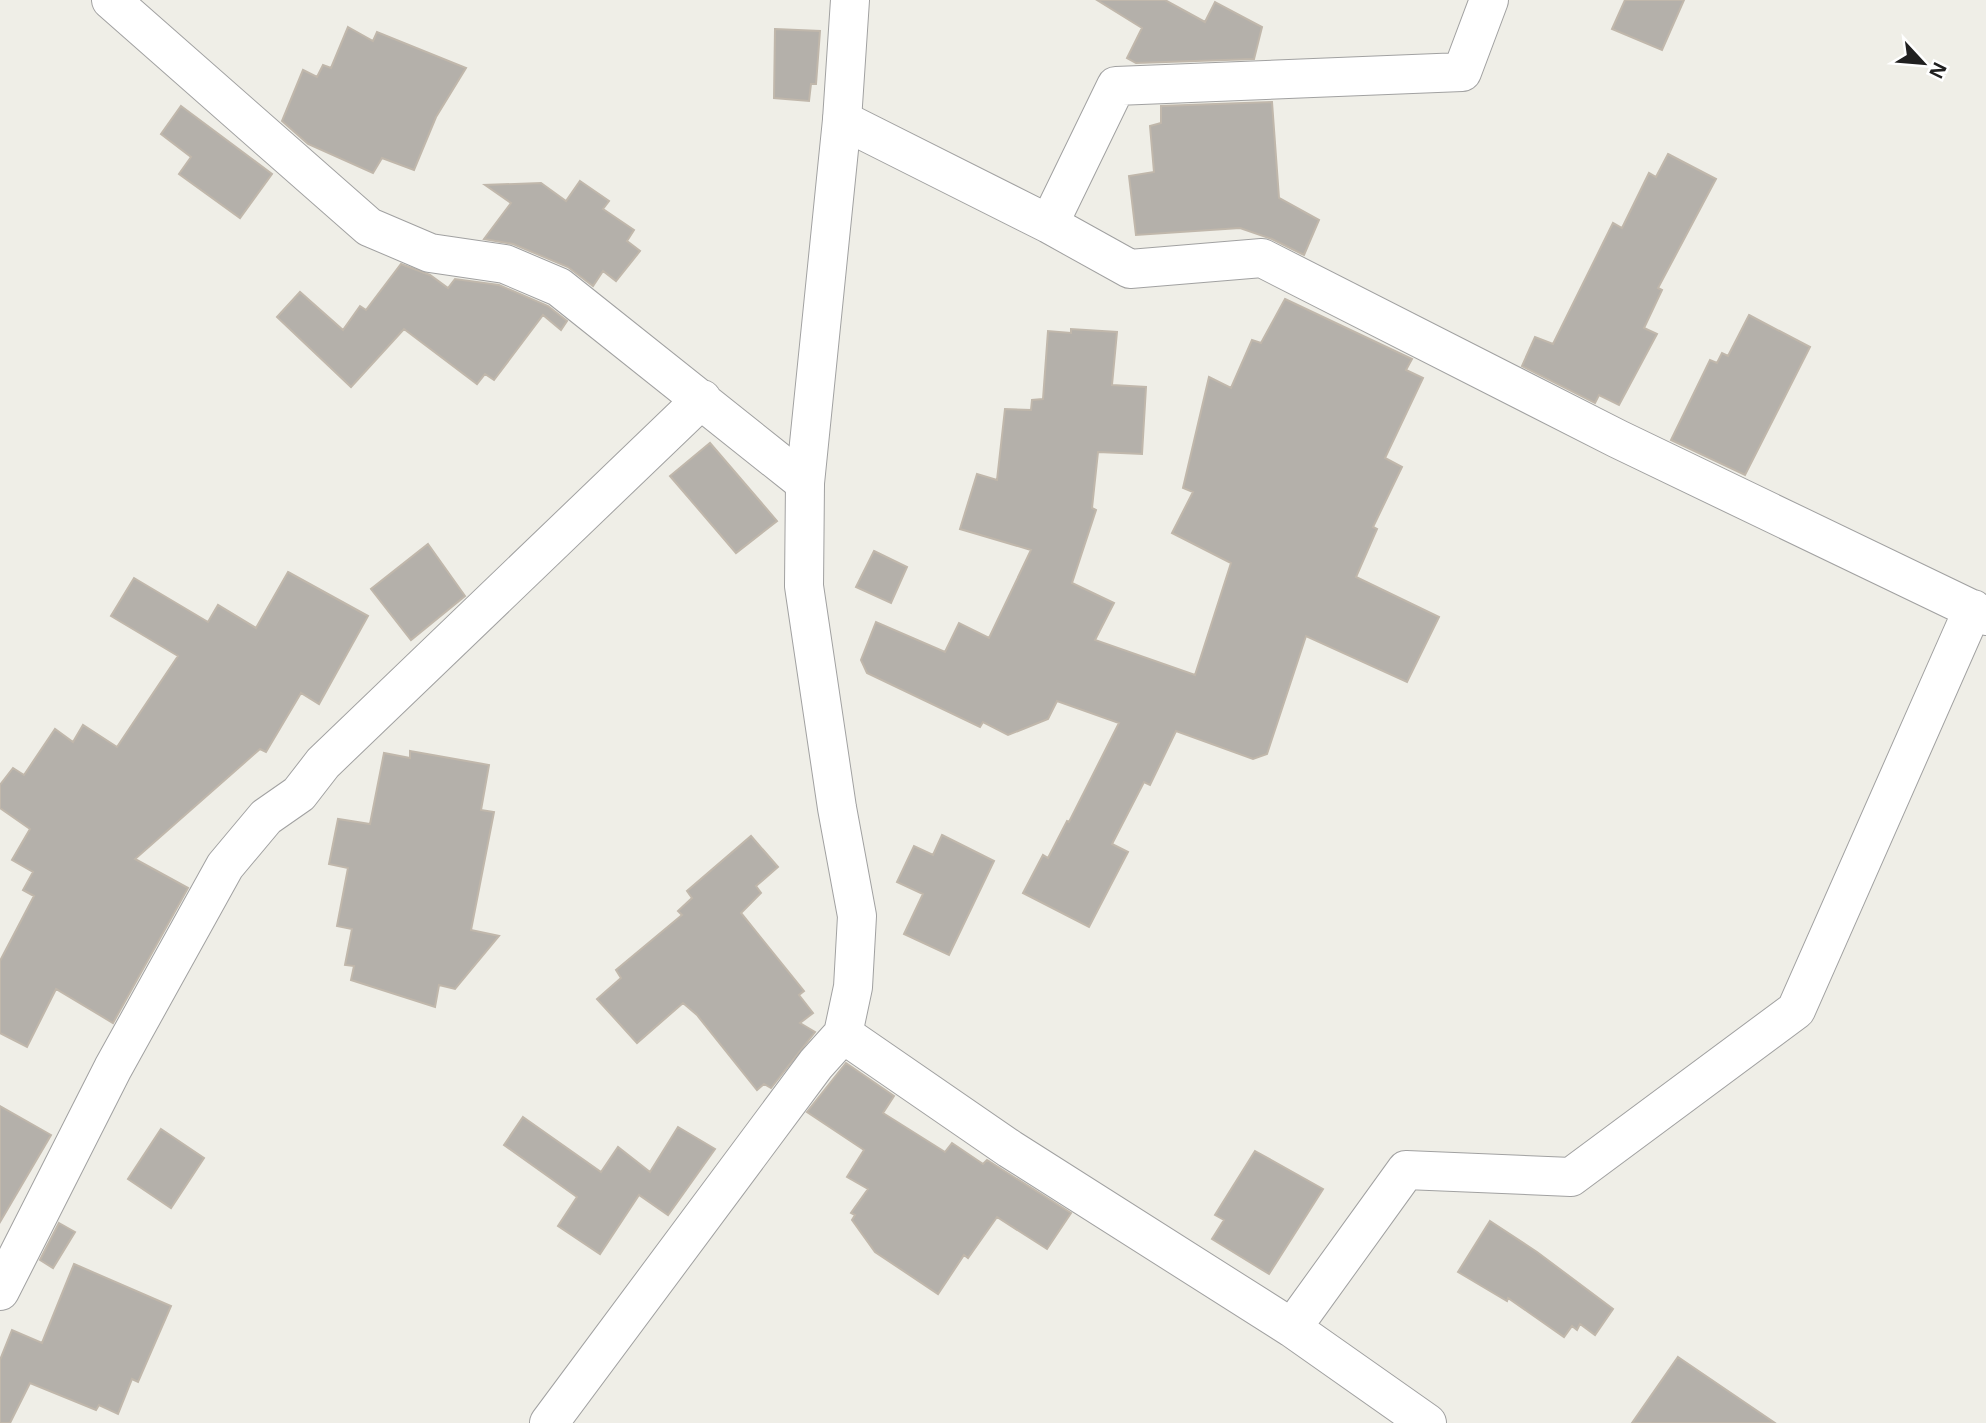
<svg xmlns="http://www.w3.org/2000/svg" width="1986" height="1423" font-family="'Noto Sans',sans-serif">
<rect width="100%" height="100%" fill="#efeee7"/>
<path fill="#b4b0aa" stroke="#c0b7ab" stroke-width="2" d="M 1097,0 L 1165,0 L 1205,22 L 1215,2 L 1262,27 L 1254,59 L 1136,63 L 1127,58 L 1142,28 Z
M 1625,0 L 1684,0 L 1662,50 L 1612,29 Z
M 348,27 L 373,41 L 377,32 L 466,68 L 436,117 L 414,170 L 382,158 L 373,173 L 308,144 L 282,121 L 303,70 L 317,77 L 323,65 L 331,68 Z
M 775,29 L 820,31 L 816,84 L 811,84 L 809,101 L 774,98 Z
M 1272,102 L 1279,198 L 1319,220 L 1304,255 L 1272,239 L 1240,228 L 1136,235 L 1129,176 L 1154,172 L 1150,126 L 1161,123 L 1161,106 Z
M 181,106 L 272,174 L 240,218 L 179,174 L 191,157 L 161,134 Z
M 1668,154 L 1716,179 L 1658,288 L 1662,290 L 1644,328 L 1657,334 L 1619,405 L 1599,395 L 1595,403 L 1522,366 L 1535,337 L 1553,344 L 1613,223 L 1622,228 L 1649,173 L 1656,177 Z
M 580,181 L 609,201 L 603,209 L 634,230 L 627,241 L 640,251 L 616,281 L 603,271 L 593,286 L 568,267 L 513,244 L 484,239 L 511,203 L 485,185 L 541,183 L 566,201 Z
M 401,264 L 430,275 L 448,288 L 455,279 L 499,285 L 548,306 L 567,321 L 561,330 L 543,315 L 494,380 L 485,374 L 477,384 L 404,329 L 351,387 L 277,317 L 300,292 L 343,330 L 360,306 L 366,310 Z
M 1285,299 L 1412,359 L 1406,370 L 1423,378 L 1385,458 L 1402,467 L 1373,527 L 1377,529 L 1356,577 L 1439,617 L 1407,682 L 1306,636 L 1267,754 L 1253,759 L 1176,731 L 1150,785 L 1144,782 L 1112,844 L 1128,852 L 1089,927 L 1023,893 L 1043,855 L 1048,858 L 1067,821 L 1069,822 L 1119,723 L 1057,701 L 1048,719 L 1008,735 L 983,722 L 980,727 L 867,673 L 861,660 L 876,622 L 945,652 L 959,623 L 989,638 L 1031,550 L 960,529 L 977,474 L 997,480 L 1005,409 L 1031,410 L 1032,400 L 1043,399 L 1048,331 L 1071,333 L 1071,329 L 1117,332 L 1112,385 L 1146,387 L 1142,454 L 1098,452 L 1092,508 L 1096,510 L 1072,583 L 1114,603 L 1095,640 L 1195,675 L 1231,563 L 1172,533 L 1193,492 L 1183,488 L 1209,377 L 1231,388 L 1252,340 L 1261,343 Z
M 1749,315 L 1810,347 L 1745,475 L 1671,440 L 1710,360 L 1717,363 L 1722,353 L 1728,356 Z
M 710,443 L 777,521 L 736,553 L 670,476 Z
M 428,544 L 465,596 L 411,640 L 371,589 Z
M 874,551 L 907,567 L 891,603 L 856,587 Z
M 288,572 L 368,616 L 319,704 L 301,693 L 266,752 L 260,749 L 135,859 L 188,888 L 113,1023 L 56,989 L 27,1047 L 0,1033 L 0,961 L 34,896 L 23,890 L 33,872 L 12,860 L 30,829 L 0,808 L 0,785 L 13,768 L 24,775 L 55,729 L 73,742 L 83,725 L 117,747 L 178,656 L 111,616 L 134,578 L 208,622 L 218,605 L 256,628 Z
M 410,751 L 489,765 L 481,810 L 494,812 L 471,930 L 499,936 L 455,989 L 439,985 L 435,1007 L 351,980 L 354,966 L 345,965 L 352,929 L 337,926 L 348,868 L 329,864 L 338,819 L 370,824 L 384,753 L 410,758 Z
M 942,835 L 994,861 L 949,955 L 904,934 L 923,894 L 897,882 L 914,846 L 933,855 Z
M 751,836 L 778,867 L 756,886 L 761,893 L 741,913 L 804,991 L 799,995 L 813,1013 L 800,1023 L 815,1032 L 771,1088 L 764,1084 L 757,1090 L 697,1015 L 683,1003 L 637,1043 L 597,999 L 621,978 L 616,970 L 682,915 L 678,911 L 692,898 L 687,891 Z
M 846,1063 L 894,1096 L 883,1113 L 945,1152 L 952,1143 L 983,1164 L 987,1160 L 1071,1213 L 1047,1249 L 997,1217 L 968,1258 L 964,1255 L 938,1294 L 875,1252 L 852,1220 L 855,1215 L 851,1213 L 868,1189 L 847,1177 L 864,1150 L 807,1112 Z
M 0,1106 L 51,1135 L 0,1222 Z
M 523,1117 L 601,1172 L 618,1147 L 650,1172 L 678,1127 L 715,1149 L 668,1215 L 639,1195 L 600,1254 L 558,1226 L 577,1197 L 504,1145 Z
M 161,1129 L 204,1158 L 171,1208 L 128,1179 Z
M 1255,1151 L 1323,1189 L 1269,1274 L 1212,1239 L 1224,1220 L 1215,1215 Z
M 1490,1221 L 1537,1252 L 1613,1309 L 1595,1335 L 1580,1324 L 1577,1330 L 1572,1326 L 1564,1337 L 1508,1298 L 1507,1301 L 1458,1272 Z
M 59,1223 L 75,1232 L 53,1268 L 40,1260 Z
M 74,1264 L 171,1306 L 138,1382 L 132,1379 L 118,1414 L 99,1405 L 96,1410 L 30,1383 L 10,1423 L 0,1423 L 0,1360 L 12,1330 L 42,1343 Z
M 1678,1357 L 1775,1423 L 1632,1423 Z"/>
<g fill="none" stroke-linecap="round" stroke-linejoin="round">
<g stroke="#a1a1a1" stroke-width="40">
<path id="minor" d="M 111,0 L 369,227 L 430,253 L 505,264 L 559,287 L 805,483
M 842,120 L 1049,224 L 1130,269 L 1262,258 L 1618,439 L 1986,616
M 1049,224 L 1116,86 L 1462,72 L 1489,0
M 843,1034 L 1010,1149 L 1292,1328 L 1427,1423
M 0,1291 L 113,1068 L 225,866 L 266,817 L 299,794 L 323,763 L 702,399
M 1292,1328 L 1406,1170 L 1571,1177 L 1796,1010 L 1973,609"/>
</g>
<g stroke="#a1a1a1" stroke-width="40">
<path id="tertiary" d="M 549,1423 L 816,1064 L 843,1034 L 853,987 L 857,916 L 837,808 L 804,586 L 805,483 L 842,120 L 850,0"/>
</g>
<use href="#minor" stroke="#fff" stroke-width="38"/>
<use href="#tertiary" stroke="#fff" stroke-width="38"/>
</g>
<g transform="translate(1923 63) rotate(116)" stroke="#ffffff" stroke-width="5" paint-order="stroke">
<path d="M0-5L12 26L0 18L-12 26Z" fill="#202020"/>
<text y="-10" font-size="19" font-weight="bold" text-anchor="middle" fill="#202020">N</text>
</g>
</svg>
